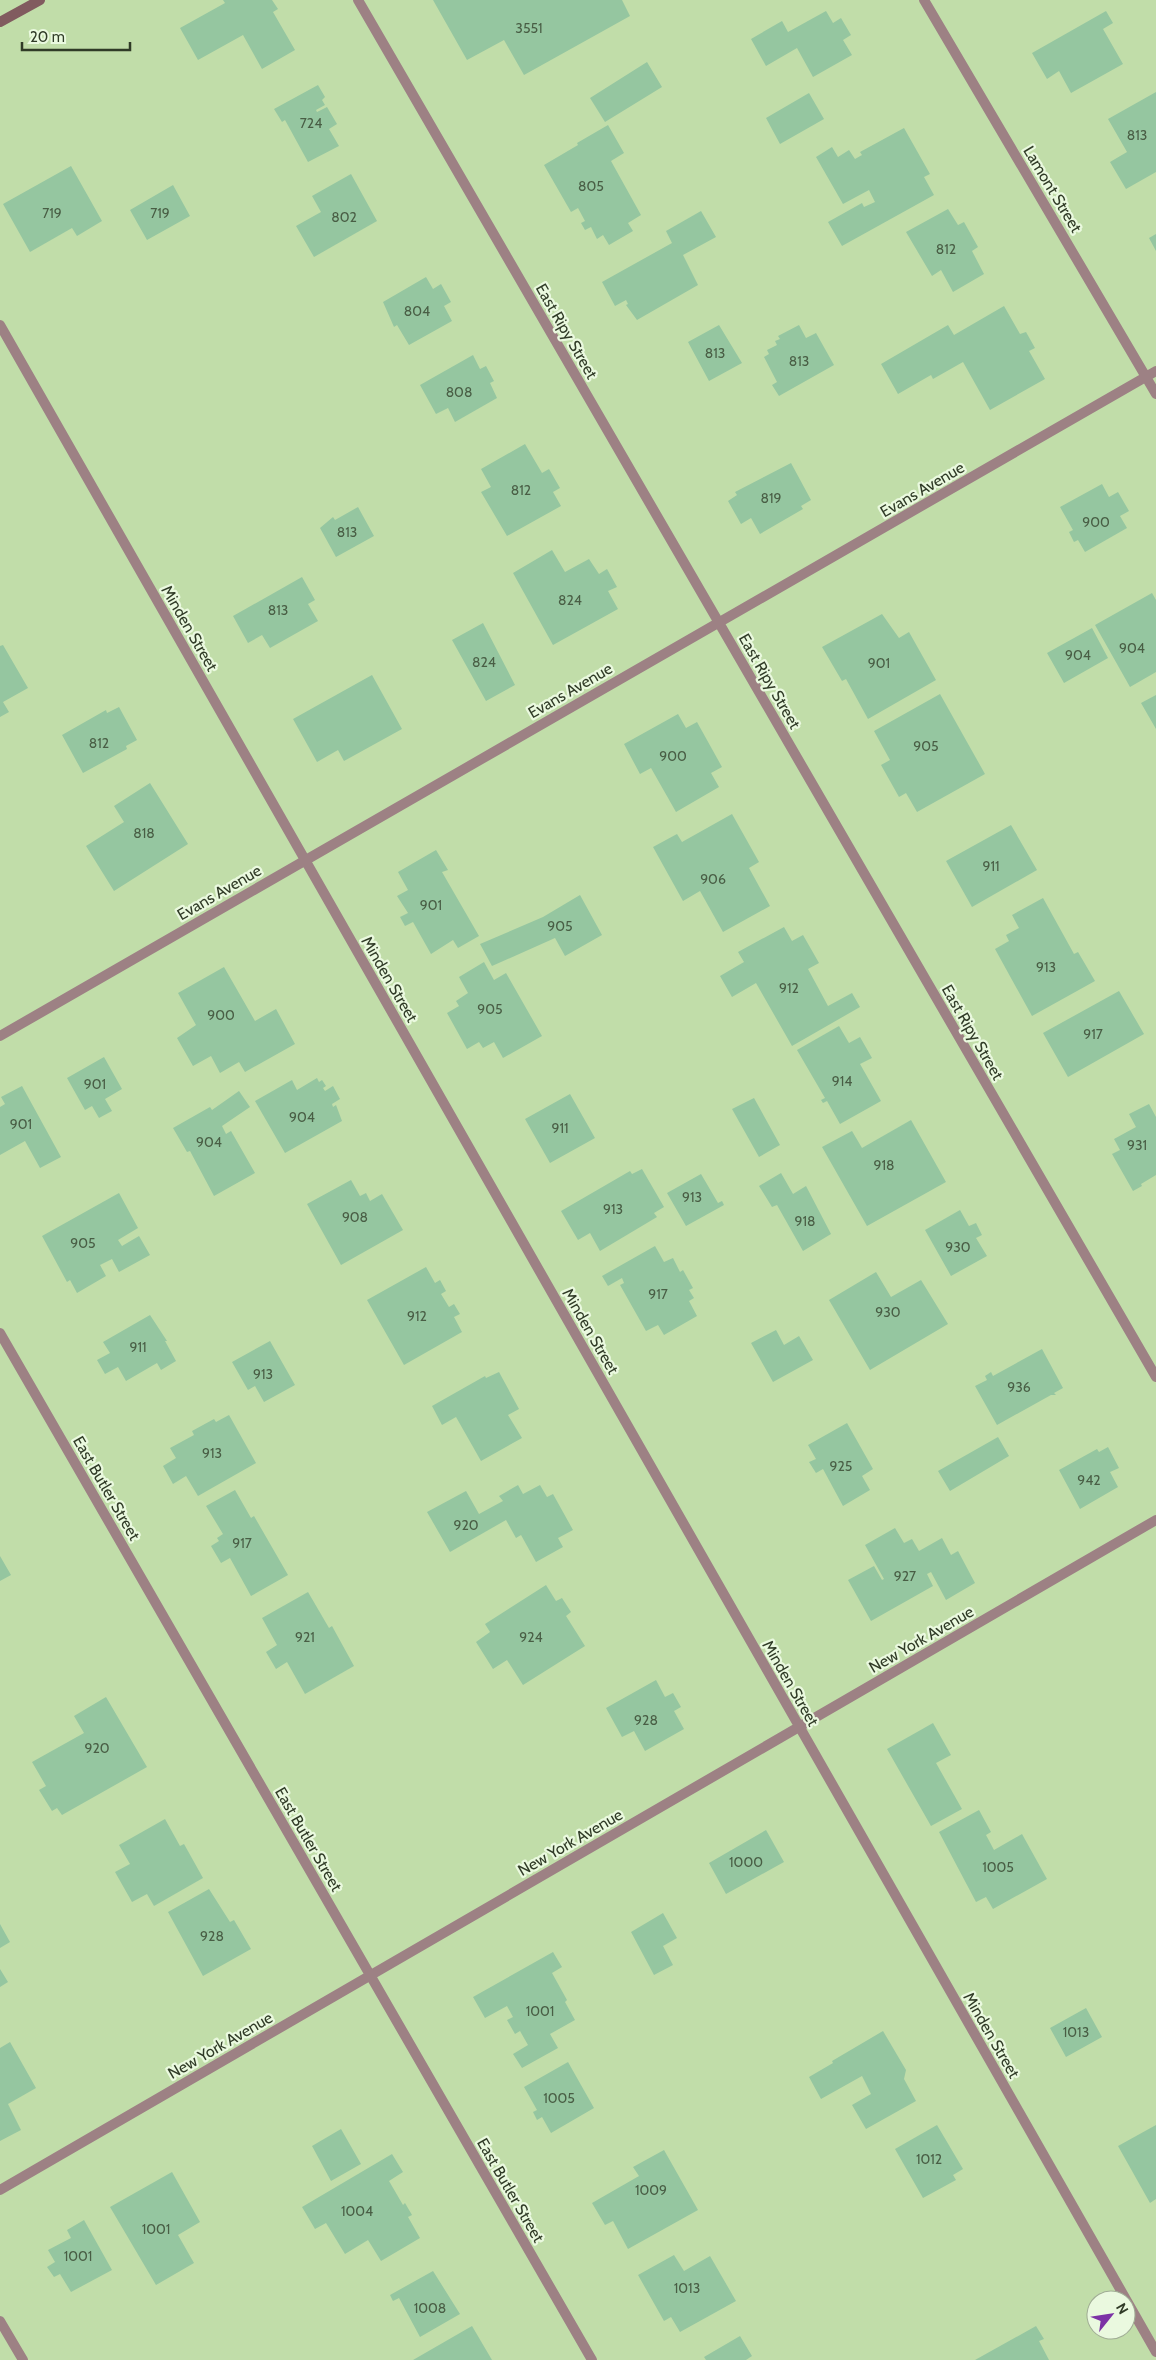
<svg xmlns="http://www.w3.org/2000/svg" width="1156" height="2360" font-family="Cabin,sans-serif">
<rect width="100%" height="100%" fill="#c1dda9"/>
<path fill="#95c6a0" d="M 223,0 L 272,0 L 278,9 L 273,12 L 295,50 L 262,69 L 243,35 L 198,60 L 180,28 L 225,3 Z
M 433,0 L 622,0 L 630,16 L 524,75 L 504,40 L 467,60 Z
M 826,11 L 833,23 L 841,18 L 851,35 L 843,40 L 852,55 L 813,77 L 797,48 L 766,66 L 751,39 L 782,21 L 788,32 Z
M 1106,11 L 1113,23 L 1103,29 L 1123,64 L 1071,93 L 1059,71 L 1047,79 L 1032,53 Z
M 647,62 L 662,87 L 605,122 L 590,98 Z
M 318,85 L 325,97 L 322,100 L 325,105 L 316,110 L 317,112 L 327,107 L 337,124 L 329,129 L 339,146 L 308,162 L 285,120 L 282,122 L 274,109 Z
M 1156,92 L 1156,172 L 1126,189 L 1110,162 L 1127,152 L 1108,119 Z
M 809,93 L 824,119 L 780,144 L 766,118 Z
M 608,125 L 624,153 L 611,161 L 641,215 L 628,223 L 633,231 L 609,245 L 603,235 L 597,239 L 591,227 L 585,230 L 581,223 L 585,221 L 578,208 L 571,212 L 544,165 L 578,145 L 577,143 Z
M 904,128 L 930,174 L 924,177 L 934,195 L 842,246 L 828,222 L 862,203 L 864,207 L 875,202 L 869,190 L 843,204 L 816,157 L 832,147 L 838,157 L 849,150 L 855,159 L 862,155 L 860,152 Z
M 71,166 L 102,221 L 77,236 L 72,228 L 30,252 L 3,204 Z
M 351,174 L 377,221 L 314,257 L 296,226 L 321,212 L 312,196 Z
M 173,185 L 190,216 L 147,240 L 130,210 Z
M 948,209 L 958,225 L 964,222 L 978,247 L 972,251 L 984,274 L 953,292 L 941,270 L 932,276 L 906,232 Z
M 701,211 L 716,237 L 683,255 L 698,285 L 637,320 L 626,305 L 628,304 L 626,300 L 615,306 L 602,282 L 672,243 L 666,231 Z
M 1156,234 L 1156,251 L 1149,238 Z
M 426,277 L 433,289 L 441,284 L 451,302 L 444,306 L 452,321 L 409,345 L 397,325 L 394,327 L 383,302 Z
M 1004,306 L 1020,334 L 1026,332 L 1035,348 L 1029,351 L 1045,379 L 990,410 L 963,362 L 933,379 L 931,375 L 898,394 L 881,364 L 948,325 L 954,335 Z
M 719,325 L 742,363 L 709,381 L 688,342 Z
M 799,325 L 806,338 L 816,333 L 834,365 L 779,396 L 772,385 L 777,382 L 764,357 L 769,354 L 767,350 L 777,345 L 775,341 L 780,339 L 778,336 Z
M 473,355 L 480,369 L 486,366 L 494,381 L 490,383 L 497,398 L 455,422 L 448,408 L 436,414 L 420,385 Z
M 525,444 L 542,473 L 549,469 L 560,488 L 553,492 L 561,506 L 507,536 L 481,492 L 491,487 L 481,469 Z
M 791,463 L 811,500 L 801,506 L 803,509 L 760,534 L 751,518 L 741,524 L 728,501 L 737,495 L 735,492 Z
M 1102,484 L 1109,497 L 1118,492 L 1129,511 L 1120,516 L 1127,528 L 1085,552 L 1078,540 L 1074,542 L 1069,532 L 1073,530 L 1060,507 Z
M 358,507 L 374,536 L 336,557 L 320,528 L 333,517 L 335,520 Z
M 552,550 L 565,572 L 589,559 L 599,574 L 607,569 L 617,587 L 608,591 L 618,609 L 553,645 L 513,573 Z
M 302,577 L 315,600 L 308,604 L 318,621 L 270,648 L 262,635 L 248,643 L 233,616 Z
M 1152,593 L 1156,600 L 1156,672 L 1130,687 L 1095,625 Z
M 882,614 L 899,638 L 909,632 L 936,680 L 868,719 L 846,679 L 842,681 L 822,647 Z
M 483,623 L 515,685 L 486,701 L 452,640 Z
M 1092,628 L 1108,658 L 1064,683 L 1047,653 Z
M 3,645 L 28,688 L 3,702 L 9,712 L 0,717 L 0,646 Z
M 372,675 L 402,729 L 344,761 L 338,750 L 317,762 L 293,719 Z
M 940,694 L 985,774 L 917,812 L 906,793 L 899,797 L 881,765 L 890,760 L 874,731 Z
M 1156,695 L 1156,729 L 1141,703 Z
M 119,707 L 137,740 L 126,746 L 127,749 L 83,773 L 62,735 L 106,710 L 107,713 Z
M 678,714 L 686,728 L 697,722 L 722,767 L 711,773 L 719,787 L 676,812 L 651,768 L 640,774 L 624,744 Z
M 150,783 L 188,844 L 114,891 L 86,846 L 124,822 L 114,806 Z
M 732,814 L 759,862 L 749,868 L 770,906 L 723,932 L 700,891 L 683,901 L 653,847 L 677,834 L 682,842 Z
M 1011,825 L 1037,870 L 972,907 L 946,861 Z
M 436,850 L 448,870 L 442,872 L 479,936 L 458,948 L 453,940 L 431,954 L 413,922 L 405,926 L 400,917 L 408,913 L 397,896 L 408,890 L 398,872 Z
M 580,895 L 602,935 L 565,956 L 555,938 L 492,966 L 480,944 L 543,917 Z
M 1043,898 L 1074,954 L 1078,952 L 1095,981 L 1032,1016 L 995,949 L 1009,941 L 1006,935 L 1019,928 L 1012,915 Z
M 784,927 L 792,941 L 803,935 L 819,963 L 808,969 L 828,1006 L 852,993 L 860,1007 L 792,1046 L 756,983 L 732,997 L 720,976 L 744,962 L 738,952 Z
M 484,962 L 494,980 L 506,973 L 542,1036 L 503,1058 L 494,1042 L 483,1048 L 479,1042 L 467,1049 L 447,1013 L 459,1006 L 456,1001 L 468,993 L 459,977 Z
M 224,967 L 255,1021 L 276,1009 L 295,1044 L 245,1072 L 239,1062 L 220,1073 L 211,1056 L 193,1066 L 177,1038 L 196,1025 L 178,993 Z
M 1119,991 L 1144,1034 L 1068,1077 L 1043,1033 Z
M 839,1026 L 849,1043 L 860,1037 L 872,1058 L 860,1064 L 881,1101 L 840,1124 L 827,1101 L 823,1103 L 821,1100 L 825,1098 L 797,1050 Z
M 104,1057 L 122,1089 L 105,1099 L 112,1111 L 99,1118 L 92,1106 L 85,1110 L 67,1078 Z
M 317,1078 L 319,1082 L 322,1080 L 326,1086 L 323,1088 L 325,1091 L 333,1086 L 340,1099 L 332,1104 L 333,1107 L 336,1105 L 342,1121 L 285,1153 L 255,1101 L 292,1080 L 297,1090 Z
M 22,1086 L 61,1157 L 40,1168 L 25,1141 L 0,1155 L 0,1107 L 5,1104 L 1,1097 Z
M 239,1091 L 250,1107 L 222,1126 L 226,1134 L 231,1131 L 255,1173 L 214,1196 L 190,1151 L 187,1152 L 173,1128 L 210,1107 L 212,1110 Z
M 570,1094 L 595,1138 L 550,1163 L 525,1119 Z
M 754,1098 L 780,1145 L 759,1157 L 732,1109 Z
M 1149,1104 L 1156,1117 L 1156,1175 L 1141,1184 L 1142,1186 L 1133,1191 L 1112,1154 L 1120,1150 L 1114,1139 L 1136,1127 L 1129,1114 Z
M 911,1120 L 946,1182 L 867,1226 L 822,1147 L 852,1131 L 862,1148 Z
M 642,1169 L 664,1207 L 654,1213 L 657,1217 L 600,1251 L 590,1233 L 578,1240 L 561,1211 L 630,1171 L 632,1174 Z
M 781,1173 L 793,1194 L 806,1186 L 831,1234 L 803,1251 L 777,1205 L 772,1207 L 759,1186 Z
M 701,1174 L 718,1203 L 722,1201 L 724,1205 L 686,1226 L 667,1193 Z
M 351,1180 L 360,1196 L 366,1193 L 370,1201 L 382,1194 L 403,1230 L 341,1265 L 307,1204 Z
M 119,1193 L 138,1228 L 118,1240 L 122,1246 L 139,1236 L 150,1255 L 119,1272 L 112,1259 L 100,1265 L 106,1276 L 77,1293 L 70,1280 L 67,1282 L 42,1236 Z
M 960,1210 L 969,1226 L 976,1223 L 982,1235 L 976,1238 L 987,1256 L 951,1276 L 925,1230 Z
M 655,1246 L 664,1262 L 673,1258 L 680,1272 L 683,1270 L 693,1288 L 689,1290 L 694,1298 L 689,1301 L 697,1316 L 664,1335 L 658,1325 L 646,1331 L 620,1285 L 624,1283 L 622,1278 L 608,1286 L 602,1276 Z
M 426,1267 L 435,1283 L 440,1280 L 446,1291 L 441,1294 L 449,1307 L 454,1304 L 460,1314 L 454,1317 L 462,1332 L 404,1365 L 367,1300 Z
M 876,1272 L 891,1297 L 921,1280 L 948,1324 L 870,1370 L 829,1300 Z
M 150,1315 L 167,1341 L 165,1341 L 176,1361 L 161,1370 L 157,1363 L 126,1381 L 118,1367 L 105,1374 L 97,1360 L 110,1353 L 103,1342 Z
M 776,1330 L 784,1345 L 799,1336 L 813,1360 L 773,1382 L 751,1343 Z
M 270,1341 L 295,1385 L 264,1402 L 255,1386 L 248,1390 L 232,1362 Z
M 1042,1349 L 1063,1388 L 1054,1393 L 1056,1395 L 1051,1395 L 997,1425 L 975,1386 L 987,1380 L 985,1376 L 991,1372 L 993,1376 Z
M 499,1372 L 519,1409 L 508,1415 L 522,1438 L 481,1461 L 456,1417 L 442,1425 L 432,1406 L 485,1376 L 486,1378 Z
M 229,1415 L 256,1463 L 198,1496 L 186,1476 L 173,1484 L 163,1466 L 176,1458 L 170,1448 L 194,1435 L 192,1431 L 214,1419 L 216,1422 Z
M 847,1423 L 873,1469 L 862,1476 L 870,1490 L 843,1506 L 823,1469 L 816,1473 L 809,1462 L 816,1459 L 808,1445 Z
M 998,1437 L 1009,1456 L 950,1491 L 938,1471 Z
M 1108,1447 L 1119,1468 L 1110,1472 L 1118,1487 L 1080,1509 L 1059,1470 L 1097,1449 L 1099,1452 Z
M 518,1485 L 523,1494 L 540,1485 L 547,1497 L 553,1494 L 573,1530 L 558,1538 L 563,1547 L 536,1562 L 521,1535 L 516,1538 L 506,1520 L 450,1552 L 427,1512 L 466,1491 L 479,1514 L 503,1501 L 499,1496 Z
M 235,1490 L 251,1518 L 254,1516 L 288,1575 L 251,1596 L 230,1558 L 221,1563 L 211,1546 L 219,1541 L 217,1538 L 223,1534 L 206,1506 Z
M 895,1528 L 904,1543 L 912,1539 L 919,1551 L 942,1538 L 951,1555 L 958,1551 L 975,1583 L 946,1600 L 931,1572 L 927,1574 L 933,1586 L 871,1621 L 848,1580 L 874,1566 L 882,1580 L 884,1579 L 865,1545 Z
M 0,1556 L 11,1575 L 0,1581 Z
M 546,1585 L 556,1601 L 562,1598 L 571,1612 L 566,1616 L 585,1646 L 523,1685 L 507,1660 L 493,1669 L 476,1642 L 490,1632 L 485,1624 Z
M 308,1592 L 329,1628 L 332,1626 L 354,1666 L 305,1694 L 287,1662 L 276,1669 L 266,1652 L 277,1645 L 262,1618 Z
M 656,1680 L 665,1697 L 673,1693 L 681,1707 L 674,1711 L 684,1729 L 645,1751 L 634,1731 L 622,1737 L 606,1708 Z
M 106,1697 L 147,1767 L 62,1815 L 57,1808 L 52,1811 L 39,1790 L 46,1786 L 32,1762 L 84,1733 L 74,1716 Z
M 933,1723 L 951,1755 L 936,1763 L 962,1809 L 931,1826 L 887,1749 Z
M 979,1810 L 991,1832 L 986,1835 L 994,1850 L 1022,1834 L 1047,1879 L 993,1909 L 986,1897 L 976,1902 L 939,1832 Z
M 165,1819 L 180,1846 L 184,1844 L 203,1878 L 154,1906 L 147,1894 L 132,1902 L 115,1872 L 130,1864 L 119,1845 Z
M 766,1830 L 784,1862 L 726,1894 L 709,1863 Z
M 209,1889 L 230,1922 L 234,1920 L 251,1949 L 203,1976 L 168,1912 Z
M 663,1913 L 677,1938 L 663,1946 L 673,1965 L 654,1975 L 631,1932 Z
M 0,1924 L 10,1942 L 0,1948 Z
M 553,1952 L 562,1967 L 552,1973 L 567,2000 L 565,2002 L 575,2020 L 550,2034 L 558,2048 L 522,2068 L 513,2054 L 528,2045 L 520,2031 L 515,2034 L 507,2020 L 513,2017 L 507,2006 L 485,2018 L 473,1997 Z
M 0,1969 L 8,1982 L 0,1987 Z
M 1086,2008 L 1102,2037 L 1066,2057 L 1050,2028 Z
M 883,2031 L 906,2070 L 904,2079 L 916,2101 L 866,2129 L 852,2105 L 871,2094 L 862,2076 L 821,2099 L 809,2077 L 833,2063 L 832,2061 Z
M 10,2042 L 36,2088 L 8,2104 L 21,2130 L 0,2141 L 0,2048 Z
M 568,2062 L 594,2108 L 551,2133 L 542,2117 L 537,2120 L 533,2112 L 537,2110 L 524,2087 Z
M 937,2125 L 963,2169 L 953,2175 L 956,2180 L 923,2198 L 895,2149 Z
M 1156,2125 L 1156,2199 L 1150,2203 L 1118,2146 Z
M 341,2129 L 361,2164 L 331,2181 L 312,2146 Z
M 664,2150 L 698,2210 L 628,2249 L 613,2221 L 605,2225 L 592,2203 L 639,2176 L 633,2167 Z
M 392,2154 L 403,2172 L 389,2181 L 403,2205 L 405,2203 L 412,2215 L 408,2217 L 420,2238 L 381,2261 L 368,2240 L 345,2254 L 326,2223 L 315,2229 L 302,2207 Z
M 172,2172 L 200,2222 L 178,2235 L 194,2263 L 156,2285 L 110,2207 Z
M 84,2220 L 112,2270 L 71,2292 L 60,2274 L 54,2277 L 47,2267 L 55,2262 L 48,2250 L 71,2238 L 67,2230 Z
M 674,2255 L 684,2271 L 710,2256 L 736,2301 L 680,2332 L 671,2317 L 664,2321 L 638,2275 Z
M 433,2271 L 460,2314 L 420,2337 L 399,2298 L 393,2301 L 390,2295 Z
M 472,2326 L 492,2360 L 413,2360 Z
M 1036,2326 L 1044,2339 L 1039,2341 L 1049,2360 L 975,2360 Z
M 740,2336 L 752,2356 L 746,2360 L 706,2360 L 704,2357 Z"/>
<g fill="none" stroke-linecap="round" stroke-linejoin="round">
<path stroke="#9d8184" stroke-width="10" d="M 358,0 L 1156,1377
M 924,0 L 1156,394
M 0,325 L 1156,2352
M 0,1036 L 1156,371
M 0,1333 L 592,2360
M 0,2190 L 1156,1520
M 0,2321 L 23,2360"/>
<path stroke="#815b5f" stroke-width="10" d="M 0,22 L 40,0"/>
</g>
<g text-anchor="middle" stroke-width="4.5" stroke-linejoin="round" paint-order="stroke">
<g font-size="14" fill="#495e45">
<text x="529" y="33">3551</text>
<text x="311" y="128">724</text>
<text x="1137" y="140">813</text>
<text x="591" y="191">805</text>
<text x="52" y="218">719</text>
<text x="160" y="218">719</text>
<text x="344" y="222">802</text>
<text x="946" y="254">812</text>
<text x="417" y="316">804</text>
<text x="715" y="358">813</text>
<text x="799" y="366">813</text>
<text x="459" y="397">808</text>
<text x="521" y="495">812</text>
<text x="771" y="503">819</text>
<text x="1096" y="527">900</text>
<text x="347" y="537">813</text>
<text x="570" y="605">824</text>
<text x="278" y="615">813</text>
<text x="1132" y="653">904</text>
<text x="1078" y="660">904</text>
<text x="484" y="667">824</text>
<text x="879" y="668">901</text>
<text x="99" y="748">812</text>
<text x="926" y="751">905</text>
<text x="673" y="761">900</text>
<text x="144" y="838">818</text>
<text x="991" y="871">911</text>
<text x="713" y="884">906</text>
<text x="431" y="910">901</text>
<text x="560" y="931">905</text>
<text x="1046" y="972">913</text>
<text x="789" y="993">912</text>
<text x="490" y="1014">905</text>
<text x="221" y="1020">900</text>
<text x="1093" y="1039">917</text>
<text x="842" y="1086">914</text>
<text x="95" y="1089">901</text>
<text x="302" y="1122">904</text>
<text x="21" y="1129">901</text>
<text x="560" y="1133">911</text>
<text x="209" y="1147">904</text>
<text x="1137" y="1150">931</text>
<text x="884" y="1170">918</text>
<text x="692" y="1202">913</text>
<text x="613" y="1214">913</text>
<text x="355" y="1222">908</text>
<text x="805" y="1226">918</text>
<text x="83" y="1248">905</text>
<text x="958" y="1252">930</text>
<text x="658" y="1299">917</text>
<text x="888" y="1317">930</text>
<text x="417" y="1321">912</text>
<text x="138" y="1352">911</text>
<text x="263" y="1379">913</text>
<text x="1019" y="1392">936</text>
<text x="212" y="1458">913</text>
<text x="841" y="1471">925</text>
<text x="1089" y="1485">942</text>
<text x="466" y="1530">920</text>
<text x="242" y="1548">917</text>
<text x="905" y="1581">927</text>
<text x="305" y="1642">921</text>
<text x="531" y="1642">924</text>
<text x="646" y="1725">928</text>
<text x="97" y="1753">920</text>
<text x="746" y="1867">1000</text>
<text x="998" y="1872">1005</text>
<text x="212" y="1941">928</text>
<text x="540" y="2016">1001</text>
<text x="1076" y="2037">1013</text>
<text x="559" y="2103">1005</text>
<text x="929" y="2164">1012</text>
<text x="651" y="2195">1009</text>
<text x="357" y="2216">1004</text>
<text x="156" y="2234">1001</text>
<text x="78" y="2261">1001</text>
<text x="687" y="2293">1013</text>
<text x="430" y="2313">1008</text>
</g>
<g font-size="16" fill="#303b27" stroke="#eaf9df">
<text transform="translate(1053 189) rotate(59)" y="6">Lamont Street</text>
<text transform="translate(567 331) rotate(60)" y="6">East Ripy Street</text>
<text transform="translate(922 489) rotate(-30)" y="6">Evans Avenue</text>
<text transform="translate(190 628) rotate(60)" y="6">Minden Street</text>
<text transform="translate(770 681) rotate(60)" y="6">East Ripy Street</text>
<text transform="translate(570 690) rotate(-30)" y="6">Evans Avenue</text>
<text transform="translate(219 892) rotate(-30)" y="6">Evans Avenue</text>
<text transform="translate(390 979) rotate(60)" y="6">Minden Street</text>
<text transform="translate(973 1032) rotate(60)" y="6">East Ripy Street</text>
<text transform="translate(591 1331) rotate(60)" y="6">Minden Street</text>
<text transform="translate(107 1488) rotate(60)" y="6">East Butler Street</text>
<text transform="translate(921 1639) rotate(-30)" y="6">New York Avenue</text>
<text transform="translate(791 1683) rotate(60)" y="6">Minden Street</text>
<text transform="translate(309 1839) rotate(60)" y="6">East Butler Street</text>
<text transform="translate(570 1842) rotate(-30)" y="6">New York Avenue</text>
<text transform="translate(992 2035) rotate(60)" y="6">Minden Street</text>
<text transform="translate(220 2045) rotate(-30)" y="6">New York Avenue</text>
<text transform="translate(511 2190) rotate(60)" y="6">East Butler Street</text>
</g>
</g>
<g transform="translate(1111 2315) rotate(60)"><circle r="24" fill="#eaf9df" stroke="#a0ad95"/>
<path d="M0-4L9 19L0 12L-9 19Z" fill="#7c32a5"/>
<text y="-8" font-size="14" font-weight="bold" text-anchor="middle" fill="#303b27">N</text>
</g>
<path d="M22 42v8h108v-8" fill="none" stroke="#303b27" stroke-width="2.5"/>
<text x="30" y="42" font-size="15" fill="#303b27" stroke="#eaf9df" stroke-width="4" paint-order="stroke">20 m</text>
</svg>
